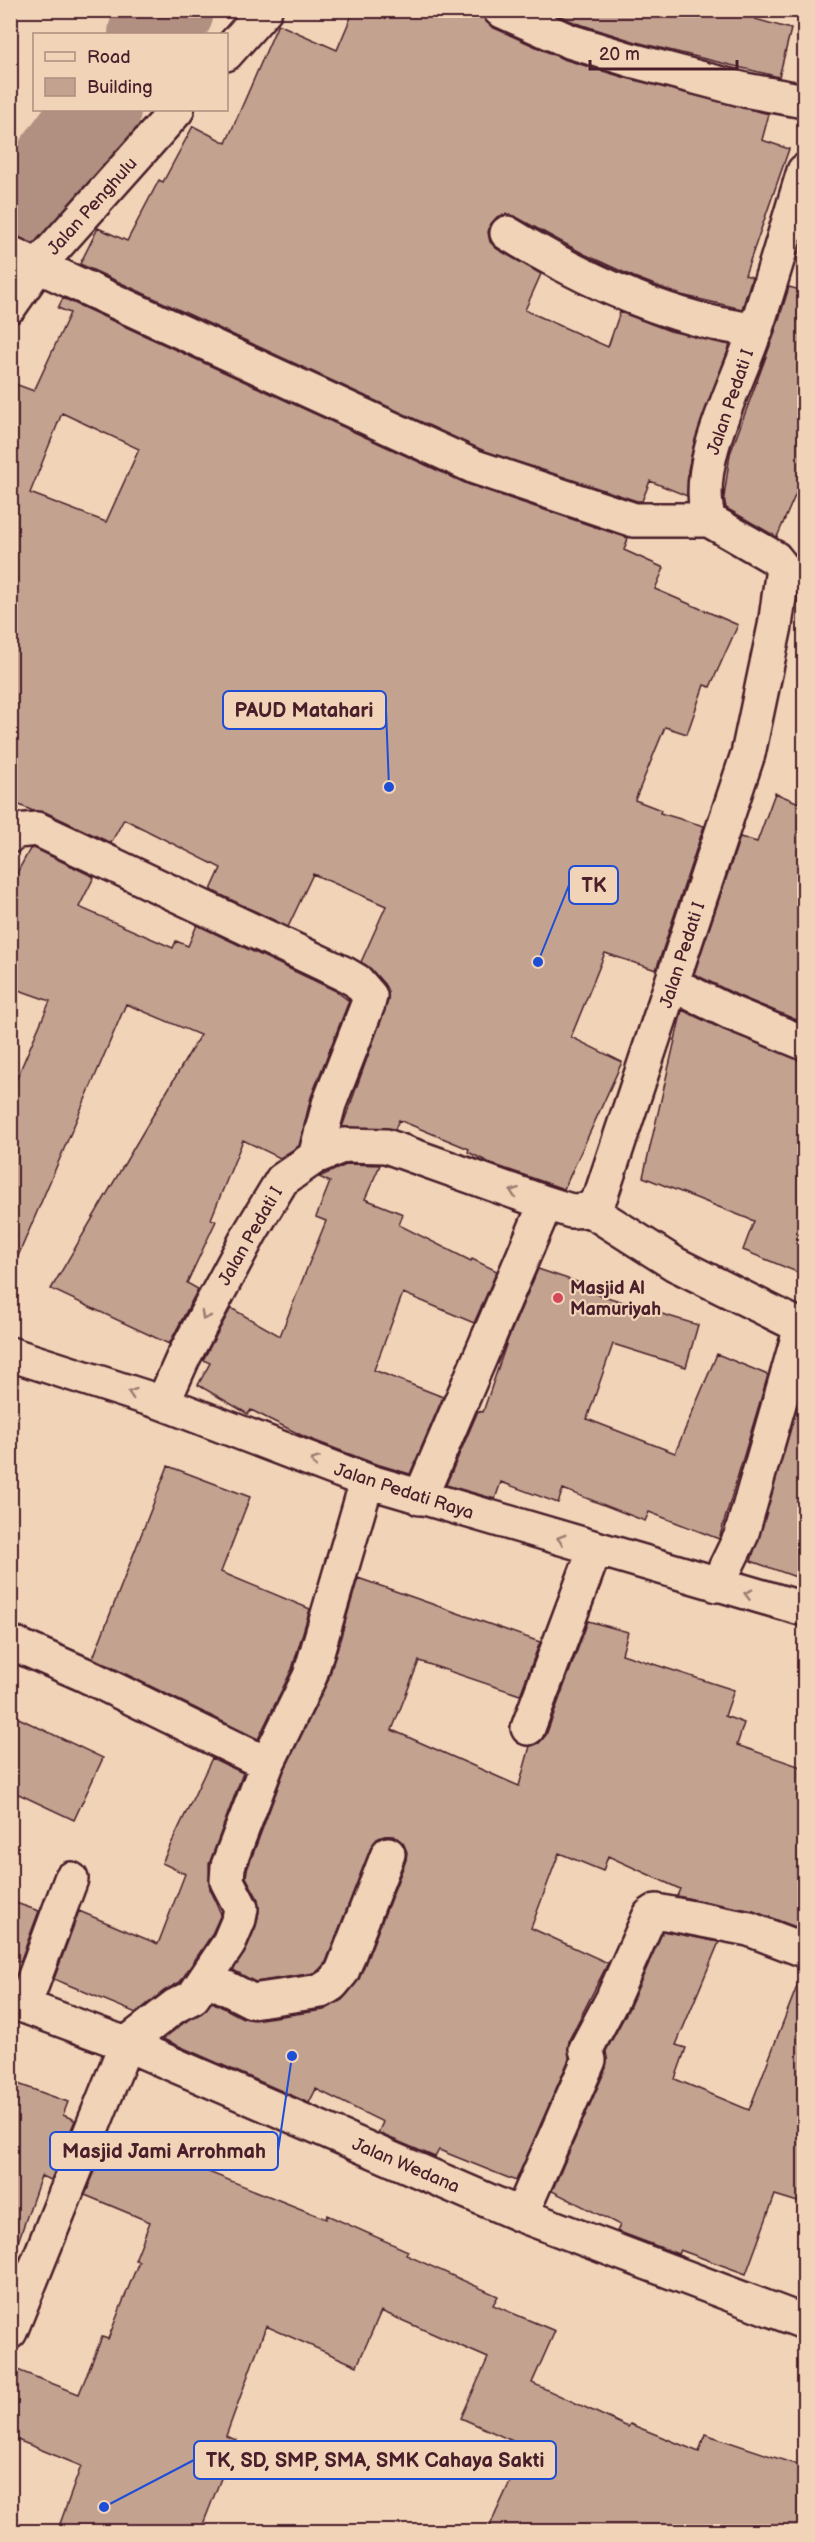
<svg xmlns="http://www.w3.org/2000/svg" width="815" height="2542" font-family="'Balsamiq Sans',sans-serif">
<rect width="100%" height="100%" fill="#f1d4b7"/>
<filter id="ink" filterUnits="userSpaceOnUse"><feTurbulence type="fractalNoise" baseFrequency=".0167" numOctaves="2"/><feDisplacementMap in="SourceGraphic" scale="12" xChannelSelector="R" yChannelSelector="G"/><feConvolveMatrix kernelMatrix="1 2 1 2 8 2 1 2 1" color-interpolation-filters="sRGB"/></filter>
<g filter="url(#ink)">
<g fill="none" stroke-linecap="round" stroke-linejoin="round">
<path stroke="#b18f81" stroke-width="88" d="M 152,34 L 170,10
M 10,228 L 97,110"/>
</g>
<path fill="#c3a290" stroke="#4a1f2b" stroke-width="1.5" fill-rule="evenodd" d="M 354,10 L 482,10 L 485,20 L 492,27 L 563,59 L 626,78 L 769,114 L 762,140 L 789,149 L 745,275 L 752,277 L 742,309 L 681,295 L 634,277 L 584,254 L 516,217 L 507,214 L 497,217 L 491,224 L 488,232 L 490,242 L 497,249 L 541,274 L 525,310 L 608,347 L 620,312 L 670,331 L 730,345 L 694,443 L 688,470 L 687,496 L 650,481 L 642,501 L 637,501 L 482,450 L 80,264 L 98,228 L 127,241 L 159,180 L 163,182 L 193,126 L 226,143 L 278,24 L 337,50 Z
M 547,10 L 757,10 L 755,19 L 791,29 L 779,77 L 636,42 L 576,23 Z
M 789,287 L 804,291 L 804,475 L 777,537 L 726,508 L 724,497 L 730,454 L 774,335 Z
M 63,298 L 467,484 L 628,538 L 624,550 L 664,568 L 655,589 L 738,625 L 710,687 L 704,685 L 687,734 L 665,727 L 635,800 L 661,810 L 660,813 L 704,826 L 656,970 L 605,953 L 571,1037 L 622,1062 L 564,1189 L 492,1164 L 468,1152 L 469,1149 L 399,1120 L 395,1129 L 342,1127 L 388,1001 L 388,992 L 384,984 L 371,969 L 361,962 L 386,906 L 313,874 L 288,927 L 211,890 L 221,868 L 124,819 L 111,843 L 45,812 L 33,811 L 10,801 L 10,382 L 34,391 L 70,313 L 58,308 ZM 62,413 L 139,449 L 106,522 L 30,493 Z
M 775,793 L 804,805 L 804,1023 L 739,996 L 694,974 L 740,837 L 757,842 Z
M 34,848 L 94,877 L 79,907 L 173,948 L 176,941 L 188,946 L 197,925 L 336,991 L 349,1001 L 311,1097 L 299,1146 L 280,1158 L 243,1140 L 211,1219 L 216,1221 L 187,1283 L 198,1289 L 169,1344 L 51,1289 L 200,1035 L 126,1004 L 10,1275 L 10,1094 L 50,1001 L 10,987 L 10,886 L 30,849 Z
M 682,1010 L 724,1030 L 804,1061 L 804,1275 L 743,1250 L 754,1221 L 643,1177 Z
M 348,1164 L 380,1165 L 365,1199 L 403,1214 L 399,1225 L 471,1261 L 472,1259 L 497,1271 L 474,1323 L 403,1293 L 374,1370 L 443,1397 L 410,1474 L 373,1463 L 305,1437 L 251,1410 L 248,1414 L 198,1385 L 210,1363 L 203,1360 L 231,1308 L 280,1336 L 326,1221 L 316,1217 L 330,1182 L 319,1177 Z
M 538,1269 L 598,1289 L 597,1294 L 698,1325 L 686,1367 L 613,1344 L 587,1419 L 675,1453 L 717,1354 L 768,1375 L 719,1539 L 649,1512 L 645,1521 L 563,1489 L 558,1503 L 501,1482 L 495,1499 L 446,1485 L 478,1411 L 483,1412 L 508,1339 Z
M 802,1390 L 804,1391 L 804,1553 L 796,1577 L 751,1561 Z
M 168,1466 L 250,1497 L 221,1572 L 310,1609 L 292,1669 L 258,1739 L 93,1658 Z
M 358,1578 L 540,1642 L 520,1695 L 419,1661 L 392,1730 L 519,1786 L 530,1746 L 539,1743 L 546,1735 L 588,1621 L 628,1632 L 622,1654 L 734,1690 L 725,1716 L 744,1723 L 737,1745 L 804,1768 L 804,1930 L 753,1911 L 677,1896 L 680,1889 L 608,1856 L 603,1871 L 559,1853 L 531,1928 L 608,1963 L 569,2040 L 569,2059 L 516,2181 L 439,2150 L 435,2157 L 378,2133 L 383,2122 L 316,2089 L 309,2103 L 163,2039 L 185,2022 L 202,2013 L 212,2002 L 243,2018 L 254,2020 L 324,2010 L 342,2000 L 359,1979 L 406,1860 L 407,1852 L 403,1843 L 394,1836 L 385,1836 L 377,1839 L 371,1847 L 326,1962 L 319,1970 L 314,1973 L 255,1982 L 233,1970 L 245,1952 L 256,1926 L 259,1911 L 258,1899 L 246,1877 L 247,1870 L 284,1771 L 328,1681 Z
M 10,1714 L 103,1758 L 74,1820 L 10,1790 Z
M 212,1758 L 243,1773 L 209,1864 L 210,1889 L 221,1914 L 211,1936 L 180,1982 L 164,1991 L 136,2013 L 54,1979 L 79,1911 L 158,1944 L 185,1874 L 162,1863 Z
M 10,1901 L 39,1911 L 20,1962 L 10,1958 Z
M 663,1931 L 719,1942 L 676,2045 L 686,2048 L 675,2079 L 749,2110 L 801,1976 L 804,1976 L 804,2204 L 775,2195 L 746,2274 L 680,2250 L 678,2254 L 617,2231 L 620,2225 L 552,2191 L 606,2068 L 606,2051 L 629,2008 Z
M 10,2081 L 68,2102 L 63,2115 L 75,2120 L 51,2180 L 41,2176 L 16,2248 L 10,2247 Z
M 110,2135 L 175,2162 L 176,2159 L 326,2219 L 327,2215 L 408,2251 L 406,2255 L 498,2296 L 493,2305 L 555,2331 L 532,2383 L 628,2427 L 630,2424 L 699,2452 L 705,2434 L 804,2467 L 804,2532 L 487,2532 L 526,2447 L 461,2418 L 488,2358 L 381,2311 L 357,2366 L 266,2326 L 226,2436 L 236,2440 L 200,2532 L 57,2532 L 81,2466 L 10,2437 L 10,2367 L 79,2394 L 102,2337 L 108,2339 L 139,2261 L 135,2260 L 150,2222 L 85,2195 Z"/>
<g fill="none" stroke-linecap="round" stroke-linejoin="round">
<g stroke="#4a1f2b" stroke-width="38">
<path id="minor" d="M 500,10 L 569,41 L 631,60 L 745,90 L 804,101
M 226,54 L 265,10
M 507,233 C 566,269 633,302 701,320 C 719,325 737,327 756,331
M 10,253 L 475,467 L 634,520 L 709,520
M 10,306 L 38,266 L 177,110
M 10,836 L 17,831 L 37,829 L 345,974 L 357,981 L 370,996 L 368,1004 L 329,1104 L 315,1157
M 672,984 L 731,1013 L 804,1043
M 590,1210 L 601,1195 L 748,754 L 775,626 L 783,568 L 775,558 L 709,520 C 691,464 739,382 756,328 C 773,276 788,223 804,171
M 590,1210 L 675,1264 L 804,1328
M 10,1354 L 163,1403 L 367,1481 L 804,1609
M 163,1403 L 183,1358 L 250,1233 L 282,1180 L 315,1157 L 345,1145 L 386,1146 L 546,1203 L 571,1211 L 590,1210
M 420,1498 L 546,1203
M 717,1585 L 741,1536 L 801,1327
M 10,1642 L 83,1674 L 267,1764 L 310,1676 L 367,1481
M 528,1728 L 595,1549
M 207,1978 L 252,2001 L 321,1991 L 332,1984 L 342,1972 L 388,1854
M 10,2001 L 126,2044 L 521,2215 L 804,2322
M 24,2006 L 71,1879
M 521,2215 L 589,2060 L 586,2049 L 612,2000 L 650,1915 L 656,1911 L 749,1929 L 804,1950
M 10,2332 L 126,2044 L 175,2006 L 193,1997 L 228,1945 L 239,1919 L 241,1908 L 227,1881 L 228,1866 L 267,1764"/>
</g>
<use href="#minor" stroke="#f1d4b7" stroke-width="33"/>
</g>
<defs><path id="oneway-chevron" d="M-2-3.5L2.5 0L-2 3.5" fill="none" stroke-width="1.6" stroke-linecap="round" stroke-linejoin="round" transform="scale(1.5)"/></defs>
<g stroke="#9e7a71">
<use href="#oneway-chevron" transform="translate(514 1192) rotate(-160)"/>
<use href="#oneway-chevron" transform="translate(205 1316) rotate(118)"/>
<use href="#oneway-chevron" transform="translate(132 1393) rotate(-162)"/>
<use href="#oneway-chevron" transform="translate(315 1461) rotate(-159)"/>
<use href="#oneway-chevron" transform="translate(561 1539) rotate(-164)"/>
<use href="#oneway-chevron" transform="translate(748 1594) rotate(-165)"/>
</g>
</g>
<circle fill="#d1495b" stroke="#f1d4b7" stroke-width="2" cx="558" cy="1298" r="6"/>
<g text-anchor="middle" stroke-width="4.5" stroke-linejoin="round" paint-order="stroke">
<g font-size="18" fill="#4a1f2b" stroke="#f1d4b7">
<text transform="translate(92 206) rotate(-48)" y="6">Jalan Penghulu</text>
<text transform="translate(730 402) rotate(-71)" y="6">Jalan Pedati I</text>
<text transform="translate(682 955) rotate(-72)" y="6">Jalan Pedati I</text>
<text transform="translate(250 1236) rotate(-60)" y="6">Jalan Pedati I</text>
<text transform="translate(404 1491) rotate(18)" y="6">Jalan Pedati Raya</text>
<text transform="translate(406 2165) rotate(23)" y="6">Jalan Wedana</text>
</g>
<g font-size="18" font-weight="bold" fill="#4a1f2b" stroke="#f1d4b7" text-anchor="start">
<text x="570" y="1294">Masjid Al<tspan x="570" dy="21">Mamuriyah</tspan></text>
</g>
</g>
<path fill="none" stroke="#1d4ed8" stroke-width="2" d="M389 787L386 710M538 962L569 885M292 2056L278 2151M104 2507L194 2460"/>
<g fill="#1d4ed8" stroke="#f1d4b7" stroke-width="2">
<circle cx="389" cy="787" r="6"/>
<circle cx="538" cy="962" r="6"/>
<circle cx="292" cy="2056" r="6"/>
<circle cx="104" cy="2507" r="6"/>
</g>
<g fill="#f1d4b7" stroke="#1d4ed8" stroke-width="2">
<rect x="223" y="691" width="163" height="38" rx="6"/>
<rect x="569" y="866" width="49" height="38" rx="6"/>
<rect x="50" y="2132" width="228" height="38" rx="6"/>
<rect x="194" y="2441" width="362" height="38" rx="6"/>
</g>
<g font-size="20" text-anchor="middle" font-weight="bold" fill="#4a1f2b">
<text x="304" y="717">PAUD Matahari</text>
<text x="594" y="892">TK</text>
<text x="164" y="2158">Masjid Jami Arrohmah</text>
<text x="375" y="2467">TK, SD, SMP, SMA, SMK Cahaya Sakti</text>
</g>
<rect width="815" height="2542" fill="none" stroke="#f1d4b7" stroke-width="36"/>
<rect x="18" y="18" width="779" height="2506" fill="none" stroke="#4a1f2b" stroke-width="2" filter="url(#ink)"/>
<rect x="33" y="33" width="195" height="78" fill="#f1d4b7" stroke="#ae8c7f" stroke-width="1.5"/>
<rect x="45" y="52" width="30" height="9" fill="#f1d4b7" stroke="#ae8c7f" stroke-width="1.5"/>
<text x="87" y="63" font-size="18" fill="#4a1f2b">Road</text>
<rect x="45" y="78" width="30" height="18" fill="#c3a290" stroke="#ae8c7f" stroke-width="1.5"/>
<text x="87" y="93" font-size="18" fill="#4a1f2b">Building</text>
<path d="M590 60v9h147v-9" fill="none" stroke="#4a1f2b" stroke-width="3"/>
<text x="599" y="60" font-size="18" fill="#4a1f2b" stroke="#f1d4b7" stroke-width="4.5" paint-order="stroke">20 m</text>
</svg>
